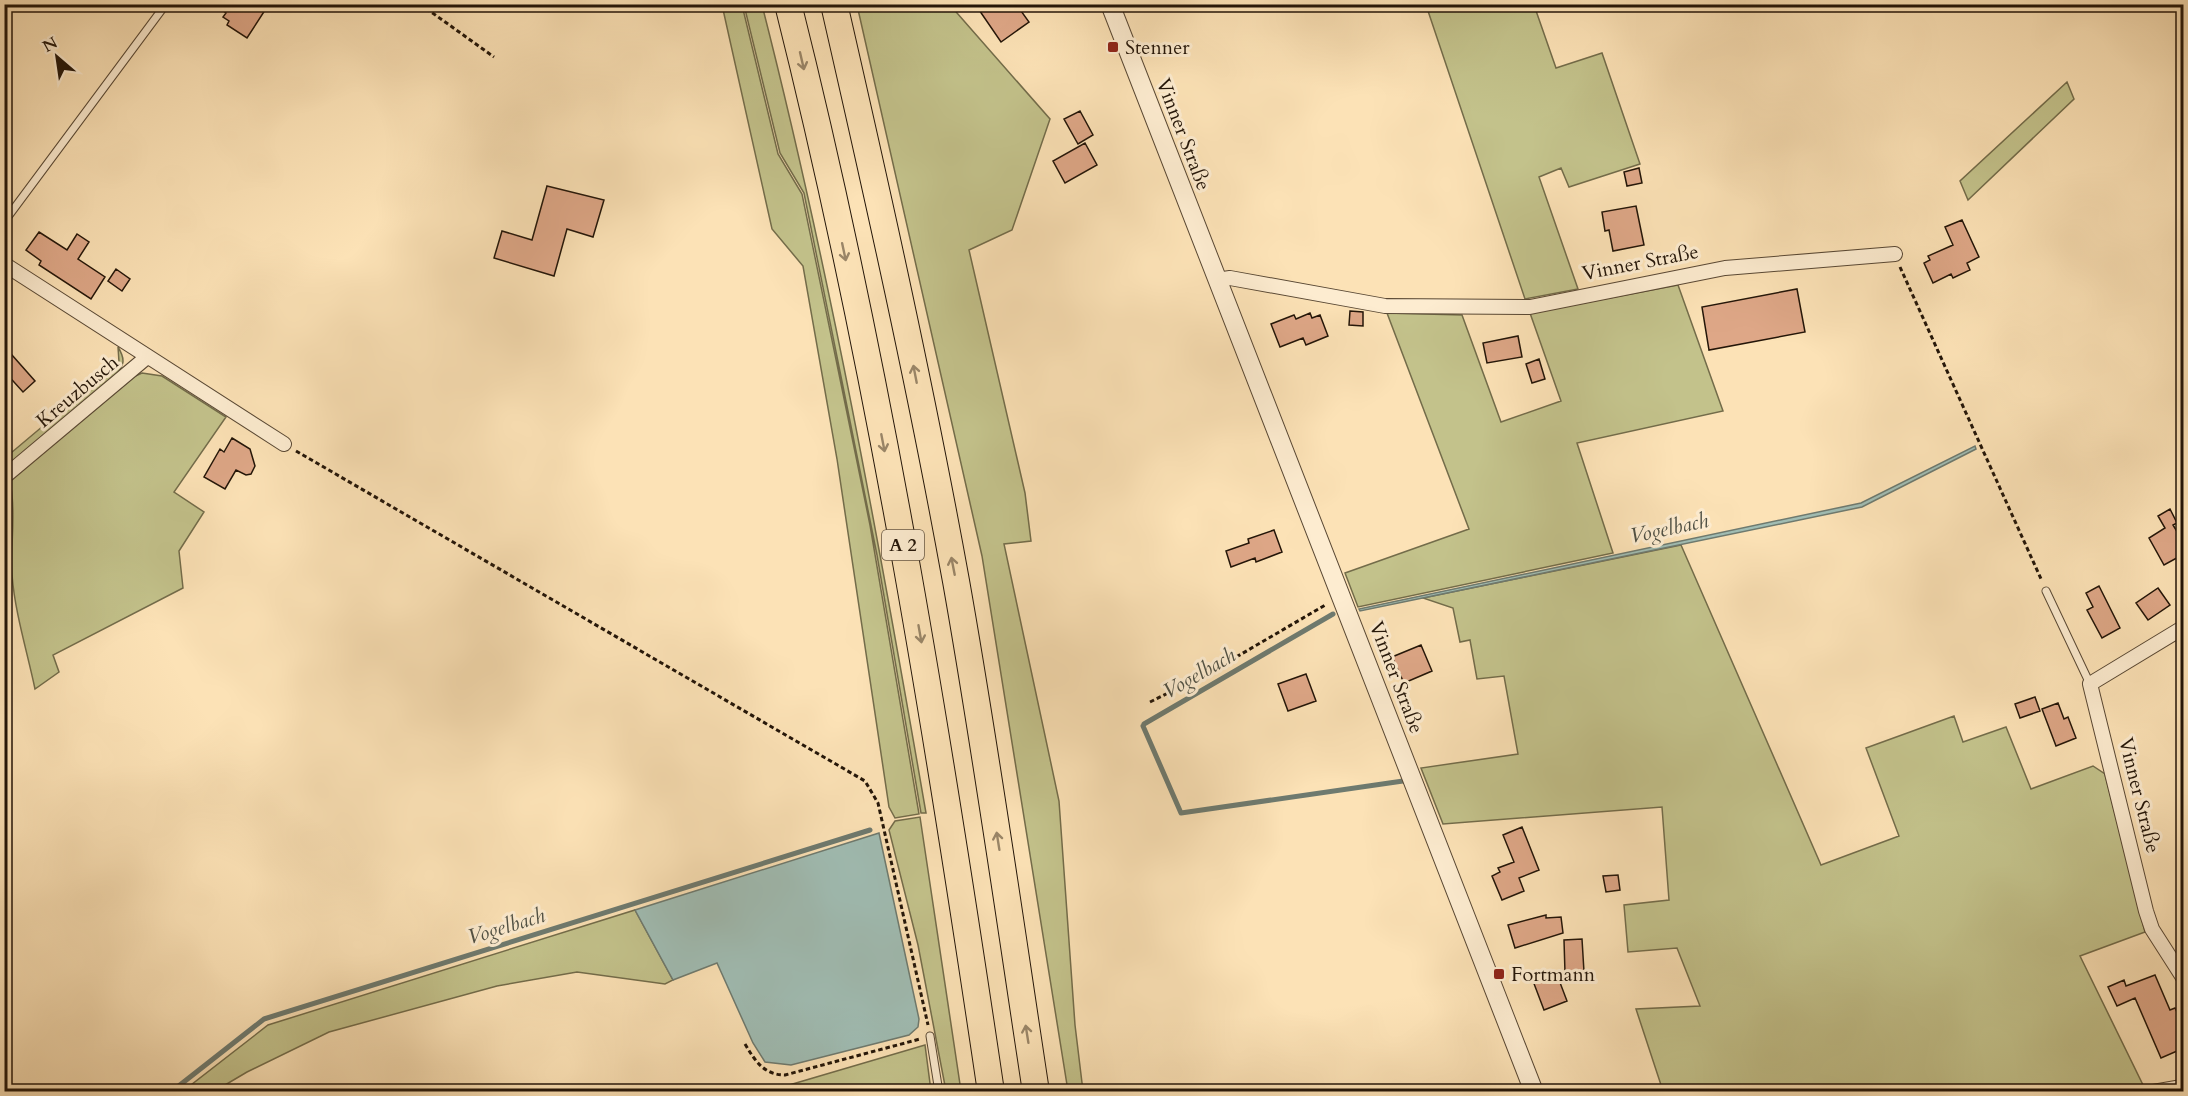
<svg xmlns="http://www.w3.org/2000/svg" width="2188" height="1096" font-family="Cardo,serif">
<rect width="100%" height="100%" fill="#fce2b6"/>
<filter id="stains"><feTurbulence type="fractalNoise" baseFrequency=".00333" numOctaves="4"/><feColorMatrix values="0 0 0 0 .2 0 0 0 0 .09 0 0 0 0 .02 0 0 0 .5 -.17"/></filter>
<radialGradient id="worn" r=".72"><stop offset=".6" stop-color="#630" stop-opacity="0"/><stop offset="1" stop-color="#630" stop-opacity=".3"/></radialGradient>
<path fill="#c3c28b" stroke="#736c4a" stroke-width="1.5" d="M 722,5 L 742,5 L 778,154 L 802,194 L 870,525 L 919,814 L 895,818 L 889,807 L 837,459 L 803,266 L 772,229 Z
M 744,5 L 762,5 C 830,271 879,542 926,813 L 921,813 L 877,555 L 807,208 L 804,193 L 780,153 Z
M 857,5 L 950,5 L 1050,119 L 1012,230 L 969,250 L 1025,493 L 1031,541 L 1004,544 L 1059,801 L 1075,1025 L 1083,1091 L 1068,1091 L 982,556 Z
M 1426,5 L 1534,5 L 1556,68 L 1602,53 L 1640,164 L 1569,187 L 1561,168 L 1539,177 L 1578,289 L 1525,299 Z
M 2067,82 L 2074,99 L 1968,200 L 1960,181 Z
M 1678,285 L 1723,411 L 1577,443 L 1613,553 L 1358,607 L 1345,573 L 1469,529 L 1387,313 L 1462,315 L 1501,422 L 1561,401 L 1530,313 Z
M 118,347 C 126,360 124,365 115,377 L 5,470 L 5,458 L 119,362 Z
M 142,373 L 162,376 L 226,417 L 174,492 L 204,512 L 179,551 L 183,588 L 53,655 L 59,672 L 35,689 C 27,651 15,613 12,575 C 10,546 16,517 11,487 L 5,492 L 5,485 L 131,378 Z
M 1681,545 L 1821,865 L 1899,836 L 1866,748 L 1954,716 L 1963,742 L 2006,727 L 2031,789 L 2093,766 L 2105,774 L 2145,932 L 2080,956 L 2143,1085 L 2100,1092 L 1663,1091 L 1636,1009 L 1700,1006 L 1677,948 L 1628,952 L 1624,905 L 1669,900 L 1662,807 L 1443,824 L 1421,768 L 1518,754 L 1504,676 L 1477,679 L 1470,640 L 1460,642 L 1453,608 L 1423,598 Z
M 920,817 L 961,1091 L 946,1091 L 918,945 L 889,830 L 895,821 Z
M 635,910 L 673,980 L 665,984 L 577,972 L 497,986 L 329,1032 L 247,1072 L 215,1091 L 182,1092 L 268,1025 Z
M 925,1045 L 931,1091 L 781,1092 L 779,1088 Z"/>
<path fill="#a0bdb4" stroke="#6e7a6f" stroke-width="1.5" d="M 1975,446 L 1976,449 L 1862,507 L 1360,611 L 1359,609 L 1861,503 Z
M 879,833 L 919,1019 L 918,1027 L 909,1035 L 791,1065 L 765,1062 L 753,1043 L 717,963 L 673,980 L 635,910 Z"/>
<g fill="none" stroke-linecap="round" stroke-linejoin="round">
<path stroke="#6e7a6f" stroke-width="5" d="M 1144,724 L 1333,614
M 1143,726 L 1181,813 L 1403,781
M 171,1092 L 264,1019 L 870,830"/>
</g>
<path fill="#dea787" stroke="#231508" stroke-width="1.5" d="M 214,4 L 269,4 L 247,38 L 227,25 L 229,21 L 223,17 L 226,13 Z
M 975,4 L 1016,4 L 1029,22 L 1001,42 Z
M 1080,111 L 1093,135 L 1078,144 L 1064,119 Z
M 1085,143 L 1097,165 L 1065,183 L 1053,161 Z
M 1639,168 L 1642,183 L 1627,186 L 1624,172 Z
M 547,186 L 604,200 L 593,237 L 567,229 L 554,276 L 494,258 L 502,231 L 532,240 Z
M 1636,206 L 1644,245 L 1613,251 L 1609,230 L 1605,231 L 1602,212 Z
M 1962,220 L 1979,257 L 1967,263 L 1970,270 L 1953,278 L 1951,274 L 1933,283 L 1924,263 L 1930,260 L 1928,256 L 1953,245 L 1945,227 Z
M 39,232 L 67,250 L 77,234 L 89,242 L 78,259 L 105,277 L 91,299 L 39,265 L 41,261 L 26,250 Z
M 116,269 L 130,279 L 122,291 L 108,281 Z
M 1797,289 L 1805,332 L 1709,350 L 1702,307 Z
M 1350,311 L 1363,312 L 1363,326 L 1349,325 Z
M 1310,313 L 1312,318 L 1320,315 L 1328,336 L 1306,345 L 1303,338 L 1280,347 L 1271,324 L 1294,315 L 1296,319 Z
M 1518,336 L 1522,357 L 1487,363 L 1483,343 Z
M 4,346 L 35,381 L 23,392 L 4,371 Z
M 1539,359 L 1545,379 L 1532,383 L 1526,364 Z
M 232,438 L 250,449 L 255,466 L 251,474 L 246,475 L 236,470 L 225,489 L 204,477 L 220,449 L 224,452 Z
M 2170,509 L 2177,523 L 2173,525 L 2184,543 L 2184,554 L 2164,565 L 2149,538 L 2165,528 L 2158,516 Z
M 1274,530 L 1282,552 L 1256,562 L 1255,558 L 1231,567 L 1226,551 L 1249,543 L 1248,539 Z
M 2099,586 L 2120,628 L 2102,638 L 2087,610 L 2093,607 L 2086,593 Z
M 2158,588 L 2170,605 L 2148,620 L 2136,603 Z
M 1421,645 L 1432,671 L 1404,683 L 1392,657 Z
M 1306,674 L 1316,701 L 1288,711 L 1278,684 Z
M 2035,697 L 2040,711 L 2020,718 L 2015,704 Z
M 2058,703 L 2064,719 L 2068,717 L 2076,738 L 2056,746 L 2042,709 Z
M 1522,827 L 1539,870 L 1519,878 L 1524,891 L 1502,900 L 1492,876 L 1500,872 L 1498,868 L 1514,862 L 1503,835 Z
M 1618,875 L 1620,890 L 1606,892 L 1603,876 Z
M 1546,915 L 1546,918 L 1561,917 L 1563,933 L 1515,948 L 1508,925 Z
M 1582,939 L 1584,972 L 1565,973 L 1564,940 Z
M 1556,972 L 1567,1001 L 1544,1010 L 1533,981 Z
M 2155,975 L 2170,1010 L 2175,1008 L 2184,1027 L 2184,1048 L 2161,1058 L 2135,998 L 2117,1006 L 2108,987 L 2124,980 L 2126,986 Z"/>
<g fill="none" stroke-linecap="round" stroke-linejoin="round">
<g stroke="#594834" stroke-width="9">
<path id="service" d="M 4,222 L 166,4
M 2046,591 L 2090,684
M 930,1036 L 939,1092
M 2133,1092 L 2184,1083"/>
</g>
<g stroke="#594834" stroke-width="16">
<path id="minor" d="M 4,264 L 284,444
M 1217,280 L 1230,278 L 1385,306 L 1530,307 L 1725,268 L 1895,254
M 4,477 L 147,357
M 2184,627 L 2090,684 L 2146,911 L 2152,929 L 2184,979"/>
</g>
<g stroke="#594834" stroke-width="20">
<path id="tertiary" d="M 1110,4 L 1534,1092"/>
</g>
<g stroke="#231508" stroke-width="28">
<path id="motorway" d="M 788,4 C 878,362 937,727 991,1092
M 834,4 C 878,196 921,388 956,581 C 986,750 1010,921 1036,1092"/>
</g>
<path stroke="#231508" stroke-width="3" stroke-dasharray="4.5 3" stroke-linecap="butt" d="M 420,4 L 494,57
M 1900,267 L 2042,581
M 296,451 L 865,781 L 878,803 L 928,1025
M 1150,702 L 1214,670 L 1327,604
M 745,1044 C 755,1061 764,1075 785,1075 L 920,1039"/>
<use href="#service" stroke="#fdecd0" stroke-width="7"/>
<use href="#minor" stroke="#fdecd0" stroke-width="14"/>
<use href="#tertiary" stroke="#fdecd0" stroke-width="18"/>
<use href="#motorway" stroke="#fce2b6" stroke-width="26"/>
</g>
<defs><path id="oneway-shaft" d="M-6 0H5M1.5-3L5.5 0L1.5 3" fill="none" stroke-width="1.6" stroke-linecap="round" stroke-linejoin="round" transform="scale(1.5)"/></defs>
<g stroke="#9a8668">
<use href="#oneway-shaft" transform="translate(802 61) rotate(77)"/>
<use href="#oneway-shaft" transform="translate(844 252) rotate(78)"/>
<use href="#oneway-shaft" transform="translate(915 374) rotate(-101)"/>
<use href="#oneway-shaft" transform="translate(883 443) rotate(79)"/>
<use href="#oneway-shaft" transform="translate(953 566) rotate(-101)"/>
<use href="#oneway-shaft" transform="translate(920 634) rotate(80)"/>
<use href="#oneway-shaft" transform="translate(998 841) rotate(-99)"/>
<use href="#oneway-shaft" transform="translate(1027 1034) rotate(-99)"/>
</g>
<g fill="#8f2418" stroke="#fdecd0" stroke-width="2">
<rect x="1107" y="41" width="12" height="12" rx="3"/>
<rect x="1493" y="968" width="12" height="12" rx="3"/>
</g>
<g text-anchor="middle" stroke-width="6" stroke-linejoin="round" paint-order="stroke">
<rect fill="#fdecd0" stroke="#645644" stroke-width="1.5" x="882" y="530" width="42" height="30" rx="4.5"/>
<g font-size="18" font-weight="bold" fill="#231508">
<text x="903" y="551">A 2</text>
</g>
<g font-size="20" fill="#231508" stroke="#fdecd0" text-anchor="start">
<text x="1125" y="54">Stenner</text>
<text x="1511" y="981">Fortmann</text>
</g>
<g font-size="20" fill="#231508" stroke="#fdecd0">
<text transform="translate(1184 134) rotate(69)" y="7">Vinner Straße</text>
<text transform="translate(1640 262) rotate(-11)" y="7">Vinner Straße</text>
<text transform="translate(77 391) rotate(-40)" y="7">Kreuzbusch</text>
<text transform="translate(1397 677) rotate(69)" y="7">Vinner Straße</text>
<text transform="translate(2140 795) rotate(76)" y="7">Vinner Straße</text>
</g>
<g font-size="21" font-style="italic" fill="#4f5044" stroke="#fdecd0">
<text transform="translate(1669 528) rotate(-12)" y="7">Vogelbach</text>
<text transform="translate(1199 673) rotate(-30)" y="7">Vogelbach</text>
<text transform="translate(506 926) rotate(-17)" y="7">Vogelbach</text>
</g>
</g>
<rect width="2188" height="1096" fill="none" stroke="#fce2b6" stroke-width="24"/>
<rect x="6" y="6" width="2176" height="1084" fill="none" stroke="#231508" stroke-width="3"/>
<rect x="12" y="12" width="2164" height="1072" fill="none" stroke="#231508" stroke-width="1.5"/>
<g transform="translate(57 57) rotate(331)" stroke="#fdecd0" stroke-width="4.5" paint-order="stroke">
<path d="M0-4.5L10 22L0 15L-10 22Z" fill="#231508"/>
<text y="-9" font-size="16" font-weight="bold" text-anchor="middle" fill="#231508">N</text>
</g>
<rect width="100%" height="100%" filter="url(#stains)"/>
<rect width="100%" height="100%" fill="url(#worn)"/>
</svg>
